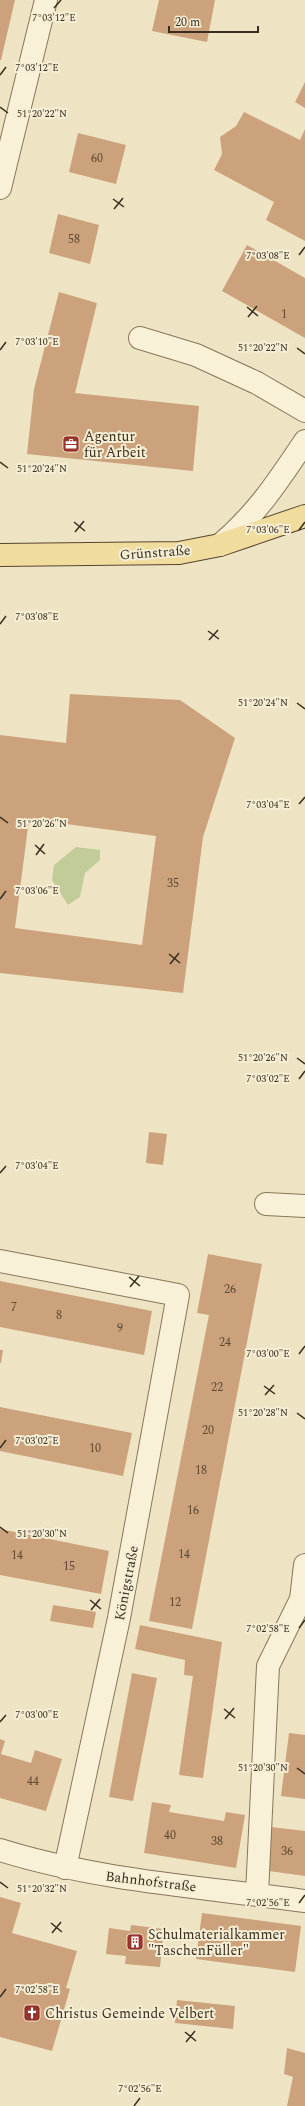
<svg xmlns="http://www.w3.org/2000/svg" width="305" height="2106" font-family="Spectral,serif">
<rect width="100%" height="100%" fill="#eee4c4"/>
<path fill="#c2cc98" d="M 76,847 L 100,850 L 100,860 L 85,873 L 80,897 L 68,905 L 52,880 L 54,865 Z"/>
<path fill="#cba27b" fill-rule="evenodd" d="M 0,0 L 15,0 L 1,60 L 0,60 Z
M 159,0 L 215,0 L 207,42 L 152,31 Z
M 305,82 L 305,108 L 295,102 Z
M 244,112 L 300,140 L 305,129 L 305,241 L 266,220 L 274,202 L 214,170 L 222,154 L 220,137 L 236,126 Z
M 78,133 L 126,145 L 116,184 L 69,172 Z
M 58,214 L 99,225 L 90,264 L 49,253 Z
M 247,245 L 305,278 L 305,338 L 222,291 Z
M 59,292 L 97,303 L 75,393 L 199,406 L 193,471 L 27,454 L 34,389 Z
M 70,694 L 180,700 L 235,738 L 203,837 L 183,993 L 0,973 L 0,735 L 66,743 ZM 29,819 L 156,836 L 142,945 L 15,928 Z
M 149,1132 L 167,1134 L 163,1165 L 146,1163 Z
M 208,1254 L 262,1264 L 192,1629 L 149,1621 L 209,1315 L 197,1313 Z
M 0,1281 L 152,1311 L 144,1355 L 0,1327 Z
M 0,1350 L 3,1350 L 1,1363 L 0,1363 Z
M 0,1407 L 132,1433 L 123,1476 L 0,1451 Z
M 0,1529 L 109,1551 L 101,1594 L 0,1575 Z
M 53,1605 L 96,1612 L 93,1628 L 50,1621 Z
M 140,1625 L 222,1642 L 203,1778 L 179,1775 L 193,1676 L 184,1675 L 185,1660 L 135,1649 Z
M 132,1673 L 157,1678 L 133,1801 L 109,1797 Z
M 289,1733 L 305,1735 L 305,1799 L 281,1796 Z
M 0,1739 L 5,1741 L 1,1754 L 31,1763 L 35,1750 L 62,1759 L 46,1811 L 0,1798 Z
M 152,1802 L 171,1805 L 169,1812 L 224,1821 L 226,1812 L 245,1815 L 236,1868 L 144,1853 Z
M 271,1827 L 305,1831 L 305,1876 L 269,1871 Z
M 0,1897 L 21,1903 L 12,1933 L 77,1951 L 66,1988 L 70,1989 L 52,2051 L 0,2037 Z
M 202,1913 L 301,1926 L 295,1972 L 196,1959 Z
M 131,1925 L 164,1929 L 160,1967 L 125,1964 L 126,1956 L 106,1954 L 109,1928 L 130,1931 Z
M 177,2000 L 235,2006 L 233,2029 L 175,2023 Z
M 287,2048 L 305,2053 L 305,2106 L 287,2106 L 293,2077 L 284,2074 Z"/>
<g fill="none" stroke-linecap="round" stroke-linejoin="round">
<g stroke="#88765b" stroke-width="24">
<path id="minor" d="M 0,188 L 46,0
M 140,338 L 196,355 L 257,383 L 305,411
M 220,545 C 256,515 279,480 305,441
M 266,1204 L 305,1206
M 0,1261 L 178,1295 L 119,1618 L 65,1868
M 0,1850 C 99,1881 203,1887 305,1901
M 257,1894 L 268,1666 L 301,1599 L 305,1565"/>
</g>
<g stroke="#56442f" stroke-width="24">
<path id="major" d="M 0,555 L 179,553 L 220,545 L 305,516"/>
</g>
<use href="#minor" stroke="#f8f1d7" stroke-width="22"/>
<use href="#major" stroke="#f0dc9d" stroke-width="22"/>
</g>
<path fill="none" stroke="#382d1f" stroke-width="1.5" d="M 54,8 L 61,0M 0,75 L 6,67M 0,107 L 8,113M 113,199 L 124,207M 114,209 L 123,198M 299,255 L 305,247M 247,307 L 258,316M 248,317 L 257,306M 297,348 L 305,354M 0,350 L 6,342M 0,462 L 8,468M 74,522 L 85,531M 299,530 L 305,522M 75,532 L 84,521M 0,624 L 6,616M 208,631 L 219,639M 209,640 L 218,630M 297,703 L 305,709M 299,804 L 305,797M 0,817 L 8,823M 35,845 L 45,854M 36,855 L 44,844M 0,899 L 6,891M 169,954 L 180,963M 170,964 L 179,953M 297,1058 L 305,1064M 299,1079 L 305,1071M 0,1173 L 6,1166M 129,1277 L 140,1286M 130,1287 L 139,1276M 299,1354 L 305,1346M 264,1386 L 275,1394M 265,1395 L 274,1385M 297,1413 L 305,1419M 0,1448 L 6,1440M 0,1527 L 8,1533M 90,1600 L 101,1609M 91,1610 L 100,1599M 299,1628 L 305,1620M 224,1709 L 235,1718M 225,1719 L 234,1708M 0,1722 L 6,1715M 297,1768 L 305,1774M 0,1882 L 8,1888M 299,1903 L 305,1895M 51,1923 L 62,1932M 52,1933 L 61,1922M 0,1997 L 6,1989M 185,2032 L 196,2041M 186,2042 L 195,2031M 134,2106 L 140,2098"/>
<defs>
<g id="office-square" transform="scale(0.9)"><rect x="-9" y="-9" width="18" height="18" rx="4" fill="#96332c" stroke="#f5eed4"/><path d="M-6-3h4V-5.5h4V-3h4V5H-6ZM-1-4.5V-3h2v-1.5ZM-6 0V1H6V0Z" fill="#fff"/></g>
<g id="building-square" transform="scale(0.9)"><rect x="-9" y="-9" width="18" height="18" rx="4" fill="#96332c" stroke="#f5eed4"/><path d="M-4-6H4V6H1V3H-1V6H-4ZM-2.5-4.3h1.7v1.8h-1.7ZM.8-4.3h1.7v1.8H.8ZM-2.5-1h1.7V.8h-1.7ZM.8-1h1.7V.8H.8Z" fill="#fff"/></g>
<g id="church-square" transform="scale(0.9)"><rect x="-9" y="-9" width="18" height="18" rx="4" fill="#96332c" stroke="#f5eed4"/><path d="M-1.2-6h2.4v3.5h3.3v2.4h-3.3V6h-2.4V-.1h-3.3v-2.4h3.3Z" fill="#fff"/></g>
</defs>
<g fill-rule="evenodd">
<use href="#office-square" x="71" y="444"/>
<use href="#building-square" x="135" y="1942"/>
<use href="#church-square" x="32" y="2013"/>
</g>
<g text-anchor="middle" stroke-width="4" stroke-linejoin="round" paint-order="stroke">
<g font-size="12" fill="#5d4a36">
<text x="97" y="162">60</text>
<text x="74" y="243">58</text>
<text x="284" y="318">1</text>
<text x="173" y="887">35</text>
<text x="230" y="1293">26</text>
<text x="14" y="1311">7</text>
<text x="59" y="1319">8</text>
<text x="120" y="1332">9</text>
<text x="225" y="1346">24</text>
<text x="217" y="1391">22</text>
<text x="208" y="1434">20</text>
<text x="95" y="1452">10</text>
<text x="201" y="1474">18</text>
<text x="193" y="1514">16</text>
<text x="184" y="1558">14</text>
<text x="17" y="1559">14</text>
<text x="69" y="1570">15</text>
<text x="175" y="1606">12</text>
<text x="33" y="1785">44</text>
<text x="170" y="1839">40</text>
<text x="217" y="1845">38</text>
<text x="287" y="1855">36</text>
</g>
<g font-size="14" fill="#382d1f" stroke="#f5eed4" text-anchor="start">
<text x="84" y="441">Agentur<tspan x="84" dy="16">für Arbeit</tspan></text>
<text x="148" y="1939">Schulmaterialkammer<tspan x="148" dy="16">"TaschenFüller"</tspan></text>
<text x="45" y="2018">Christus Gemeinde Velbert</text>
</g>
<g font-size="14" fill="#382d1f" stroke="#f5eed4">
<text transform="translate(155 552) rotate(-4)" y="5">Grünstraße</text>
<text transform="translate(126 1583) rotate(-79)" y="5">Königstraße</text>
<text transform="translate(151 1881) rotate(7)" y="5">Bahnhofstraße</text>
</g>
</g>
<g font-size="10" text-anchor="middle" fill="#382d1f" stroke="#f5eed4" stroke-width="4" stroke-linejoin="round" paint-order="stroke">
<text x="54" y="21">7°03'12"E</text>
<text x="37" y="71">7°03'12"E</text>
<text x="42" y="117">51°20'22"N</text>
<text x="268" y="259">7°03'08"E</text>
<text x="37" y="345">7°03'10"E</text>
<text x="263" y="351">51°20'22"N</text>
<text x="42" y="472">51°20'24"N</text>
<text x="268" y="533">7°03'06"E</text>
<text x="37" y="620">7°03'08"E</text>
<text x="263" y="706">51°20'24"N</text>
<text x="268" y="808">7°03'04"E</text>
<text x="42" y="827">51°20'26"N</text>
<text x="37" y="894">7°03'06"E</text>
<text x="263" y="1061">51°20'26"N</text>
<text x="268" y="1082">7°03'02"E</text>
<text x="37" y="1169">7°03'04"E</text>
<text x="268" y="1357">7°03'00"E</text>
<text x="263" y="1416">51°20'28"N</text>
<text x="37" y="1444">7°03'02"E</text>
<text x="42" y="1537">51°20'30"N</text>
<text x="268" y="1632">7°02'58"E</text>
<text x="37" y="1718">7°03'00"E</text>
<text x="263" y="1771">51°20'30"N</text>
<text x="42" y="1892">51°20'32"N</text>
<text x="268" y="1906">7°02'56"E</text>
<text x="37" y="1993">7°02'58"E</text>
<text x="140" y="2092">7°02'56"E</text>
</g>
<path d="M169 26v6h89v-6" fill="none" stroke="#382d1f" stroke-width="2"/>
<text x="175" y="26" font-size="12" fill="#382d1f" stroke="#f5eed4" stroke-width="3" paint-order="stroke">20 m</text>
</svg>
